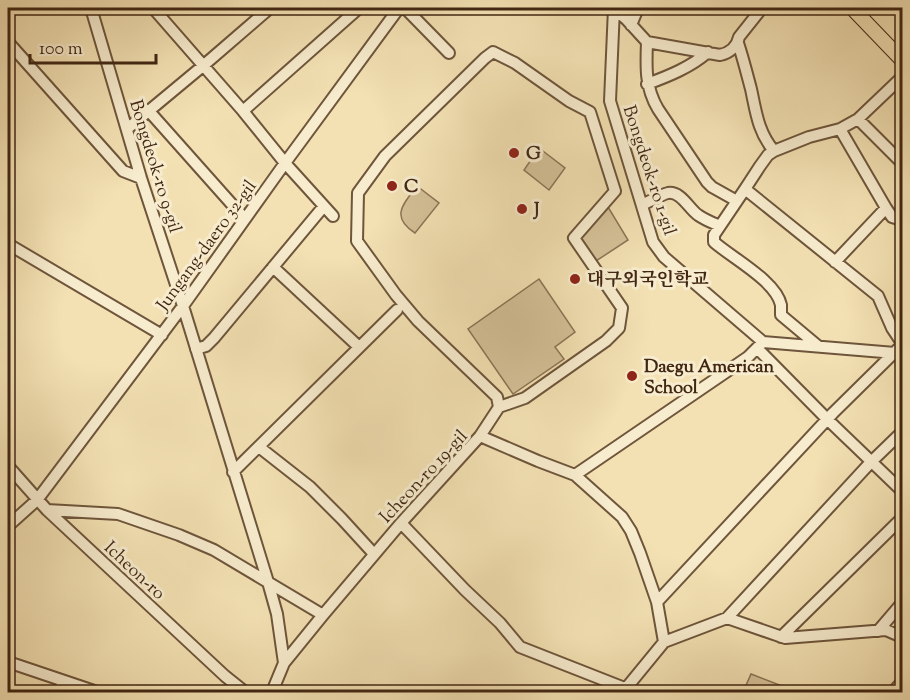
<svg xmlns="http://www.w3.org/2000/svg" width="910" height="700" font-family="'Sorts Mill Goudy','Noto Serif KR',serif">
<rect width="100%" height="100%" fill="#f3e1b3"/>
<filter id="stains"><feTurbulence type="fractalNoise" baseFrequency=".00333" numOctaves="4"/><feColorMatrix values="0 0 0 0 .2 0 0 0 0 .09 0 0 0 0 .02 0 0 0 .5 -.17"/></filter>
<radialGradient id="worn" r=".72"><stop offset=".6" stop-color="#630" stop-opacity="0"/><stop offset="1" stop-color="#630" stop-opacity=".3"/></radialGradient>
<path fill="#d5c198" stroke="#8b7456" stroke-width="1.5" d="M 539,148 L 565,168 L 549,190 L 524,170 Z
M 417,186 L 439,203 L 415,233 C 390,217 403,204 417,186 Z
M 608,207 L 628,240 L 596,261 L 581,238 Z
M 539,279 L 575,332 L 555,347 L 564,359 L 513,394 L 468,329 Z
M 751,674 L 787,688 L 780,692 L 743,692 Z"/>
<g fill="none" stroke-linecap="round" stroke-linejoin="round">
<g stroke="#6e553b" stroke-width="14">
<path id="minor" d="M 91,8 L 141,178 L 183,306 L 268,582 L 277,614 L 284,663 L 272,692
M 153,8 L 243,111 L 285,163 L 333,216
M 405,8 L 449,53
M 614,8 L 610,101 L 653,242 L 664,257 L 763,342 L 895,353
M 614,9 L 626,19 L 647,42 C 646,67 645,87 658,109 L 707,182 L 712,187 L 737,201
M 631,25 L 638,8
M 8,42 L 123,171 L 141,178
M 647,42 L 720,55 C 729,53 737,47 739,37 L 762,8
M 738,43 C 743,58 747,74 751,89 C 756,112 758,132 774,151
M 647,84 C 669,76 691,67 708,52
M 148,110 L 245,219
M 243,111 L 359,8
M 858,119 L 902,163
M 127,129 L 204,65 L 270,8
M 840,129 L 886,208
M 745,189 L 878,296 L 892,328 L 902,343
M 642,205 C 648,202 663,194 668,193 C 681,191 689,209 698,215 C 705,220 713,223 720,226
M 8,244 L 162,335
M 835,262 L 886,208 L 892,217 L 902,220
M 273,267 L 359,347
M 818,346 L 781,315 C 781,312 781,308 781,305 C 776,281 732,258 714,242 L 714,235 L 745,189 L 760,166 L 768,155 L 774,151 L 809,137 L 840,129 L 858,119 L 902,77
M 757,348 L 827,419 L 902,491
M 196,349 L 206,346 L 214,338 L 324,206
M 480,436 L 538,461 L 575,475 L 622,517 L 631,531 L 640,553 L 657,602 L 664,642
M 259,447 L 310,487 L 342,519 L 374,554
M 8,466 L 47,510 L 225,676 L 245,692
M 233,472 L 397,310
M 575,475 L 748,357 L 763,342
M 47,510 L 118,514 L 179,535 L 214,550 L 323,615
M 401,523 L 465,590 L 500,623 L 520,647 L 627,689
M 8,526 L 37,500 L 183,306 L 285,163 L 399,8
M 657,602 L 833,413 L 902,345
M 727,618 L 871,462 L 902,432
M 878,631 L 902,603
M 781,637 L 902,518
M 8,662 L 97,692
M 284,663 L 323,615 L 401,523 L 480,436 L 499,407 L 497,397 L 418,321 L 396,295 L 357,241 L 358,193 L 385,156 L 485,58 L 493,52 L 515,63 L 569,101 L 590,112 L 615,191 L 574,238 L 622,308 L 619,328 L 606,341 L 525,398 L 499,407
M 56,692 L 66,682
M 623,692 L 664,642 L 727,618 L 785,638 L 886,630 L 902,637
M 893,692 L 902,682"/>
</g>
<g stroke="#412613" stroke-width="16">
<path id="major" d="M 852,8 L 902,60"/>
</g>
<use href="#minor" stroke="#f7ecce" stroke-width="10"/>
<use href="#major" stroke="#f3e1b3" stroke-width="14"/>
</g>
<g fill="#8f2418" stroke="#f7ecce" stroke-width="2">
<circle cx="514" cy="153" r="6"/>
<circle cx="392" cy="186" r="6"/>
<circle cx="522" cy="209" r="6"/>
<circle cx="575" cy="279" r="6"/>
<circle cx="632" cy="376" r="6"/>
</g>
<g text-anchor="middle" stroke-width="6" stroke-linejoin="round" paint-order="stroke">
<g font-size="18" font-weight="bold" fill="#412613" stroke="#f7ecce" text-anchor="start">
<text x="526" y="159">G</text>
<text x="404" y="192">C</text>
<text x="534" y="215">J</text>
<text x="587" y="285">대구외국인학교</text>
<text x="644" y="372">Daegu American<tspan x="644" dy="21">School</tspan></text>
</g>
<g font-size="18" fill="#412613" stroke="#f7ecce">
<text transform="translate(156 166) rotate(73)" y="6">Bongdeok-ro 9-gil</text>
<text transform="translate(650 170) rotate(72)" y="6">Bongdeok-ro 1-gil</text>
<text transform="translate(206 245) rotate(-54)" y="6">Jungang-daero 32-gil</text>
<text transform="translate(423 476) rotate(-47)" y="6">Icheon-ro 19-gil</text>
<text transform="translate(135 570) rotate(43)" y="6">Icheon-ro</text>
</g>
</g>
<rect width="910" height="700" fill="none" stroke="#f3e1b3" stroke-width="30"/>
<rect x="9" y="9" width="892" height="682" fill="none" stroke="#412613" stroke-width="3"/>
<rect x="15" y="15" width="880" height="670" fill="none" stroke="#412613" stroke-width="1.5"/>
<path d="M30 54v9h126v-9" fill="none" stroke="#412613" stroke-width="3"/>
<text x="39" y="54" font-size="18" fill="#412613" stroke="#f7ecce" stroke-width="4.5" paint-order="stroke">100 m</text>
<rect width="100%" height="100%" filter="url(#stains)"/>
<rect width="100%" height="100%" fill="url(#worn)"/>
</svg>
